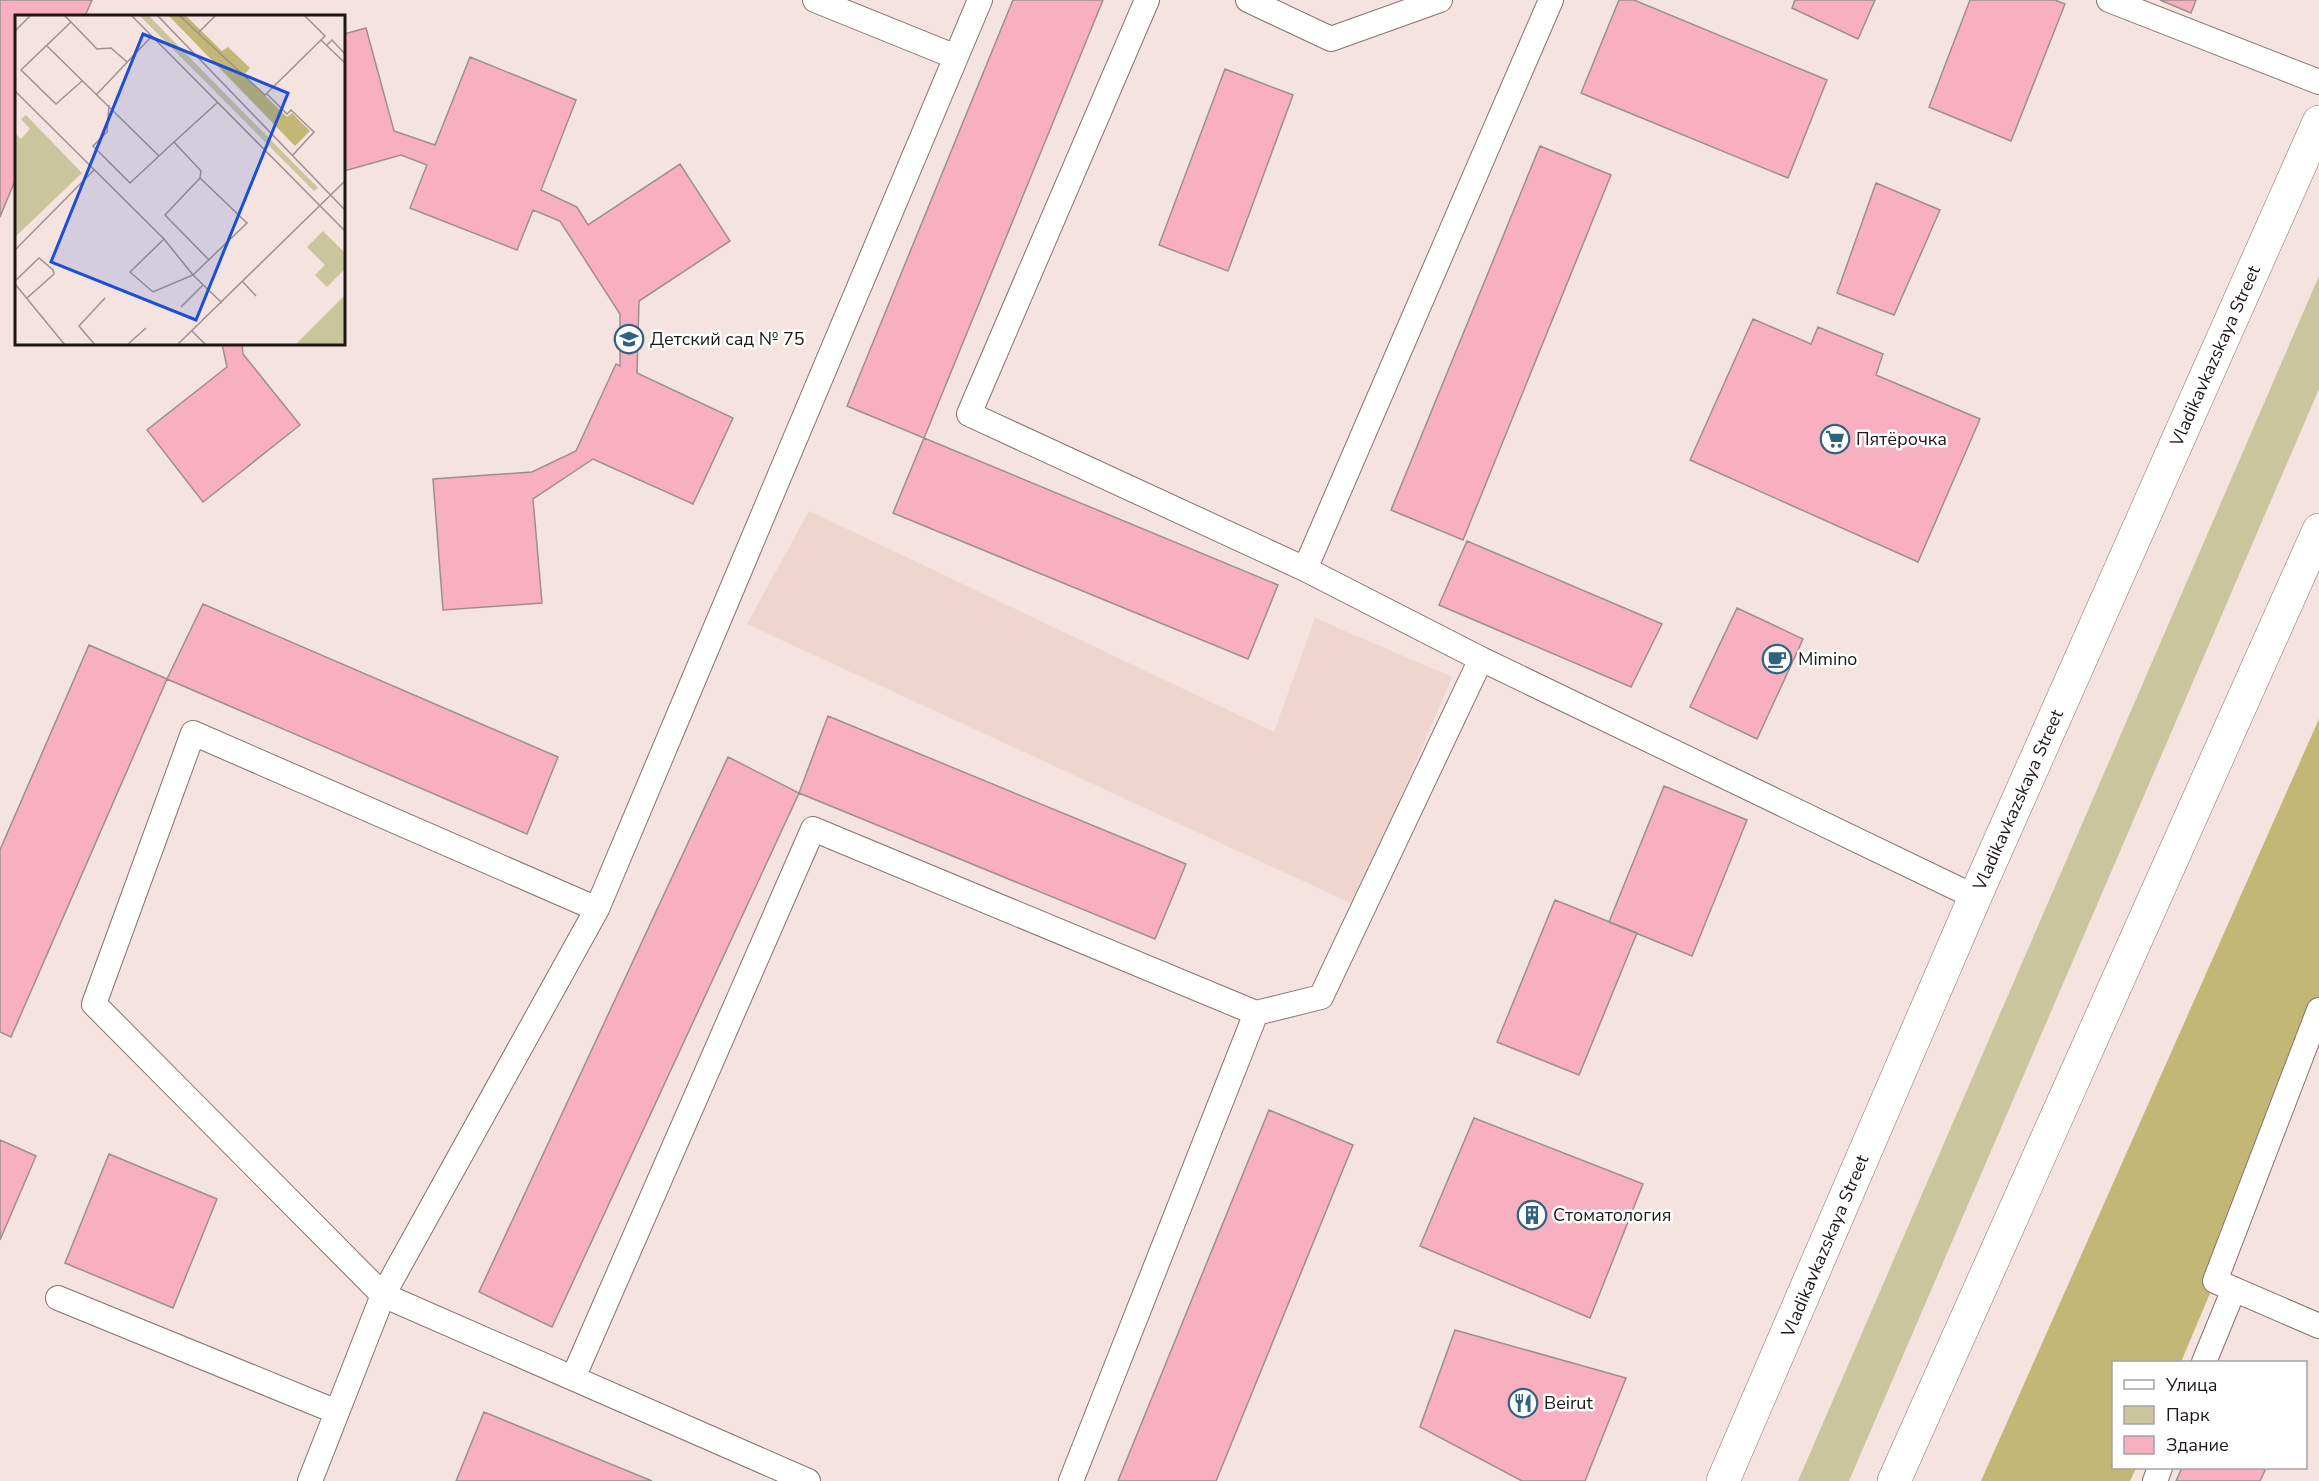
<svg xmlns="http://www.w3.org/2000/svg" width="2319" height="1481" font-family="'Nunito Sans',sans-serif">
<rect width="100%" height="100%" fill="#f4e3de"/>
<path fill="#efd5ce" d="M 809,511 L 1274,732 L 1315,618 L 1452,677 L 1355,905 L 747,624 Z"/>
<path fill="#cbc59d" d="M 2319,276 L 2319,389 L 1849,1481 L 1798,1481 Z"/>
<path fill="#c2b774" d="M 2319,719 L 2319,1035 L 2181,1362 L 2114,1362 L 2114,1468 L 2136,1468 L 2130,1481 L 1981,1481 Z"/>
<path fill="#f8b0c1" stroke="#9e8e91" stroke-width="1.5" d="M 0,0 L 92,0 L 85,16 L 16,16 L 16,178 L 0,217 Z
M 1013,0 L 1103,0 L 924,438 L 847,406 Z
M 1619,0 L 1634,0 L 1827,80 L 1788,178 L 1581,93 Z
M 1795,0 L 1875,0 L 1858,39 L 1792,8 Z
M 1970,0 L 2055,0 L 2065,4 L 2011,141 L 1929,107 Z
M 2160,0 L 2196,0 L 2191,13 Z
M 366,28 L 394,131 L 435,145 L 470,57 L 576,100 L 541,190 L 577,207 L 588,225 L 680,164 L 730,241 L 639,301 L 637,373 L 733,418 L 693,504 L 593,459 L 533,499 L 542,603 L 443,610 L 433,479 L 532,472 L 576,451 L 616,364 L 620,366 L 620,314 L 560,221 L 533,210 L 517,250 L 410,208 L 427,165 L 401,155 L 344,171 L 344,34 Z
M 1225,69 L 1293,95 L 1228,271 L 1159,245 Z
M 1540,146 L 1611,175 L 1463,540 L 1391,510 Z
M 1876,183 L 1940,210 L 1894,315 L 1837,293 Z
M 1753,319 L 1811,344 L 1818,327 L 1883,354 L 1876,375 L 1980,419 L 1918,562 L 1690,460 Z
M 222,344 L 242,344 L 243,354 L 300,425 L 203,502 L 147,430 L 227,367 Z
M 924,438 L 1278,585 L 1248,659 L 893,513 Z
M 1467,541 L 1662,624 L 1631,687 L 1439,605 Z
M 203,604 L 558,757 L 527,834 L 167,679 Z
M 1737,608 L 1803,639 L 1757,739 L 1690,707 Z
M 89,645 L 167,679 L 11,1037 L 0,1032 L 0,850 Z
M 828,716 L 1186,864 L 1155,939 L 799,793 Z
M 728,757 L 799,793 L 552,1327 L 479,1292 Z
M 1664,786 L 1747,820 L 1692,956 L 1609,922 Z
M 1555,900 L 1637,933 L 1579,1075 L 1497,1042 Z
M 1269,1110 L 1353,1145 L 1216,1481 L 1118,1481 Z
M 1474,1118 L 1643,1184 L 1590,1318 L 1420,1246 Z
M 0,1140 L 36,1156 L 0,1240 Z
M 109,1154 L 217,1199 L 173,1308 L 65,1263 Z
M 1455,1330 L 1626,1378 L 1585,1481 L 1522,1481 L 1420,1427 Z
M 484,1412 L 652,1481 L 456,1481 Z
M 2182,1468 L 2266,1468 L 2260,1481 L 2176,1481 Z"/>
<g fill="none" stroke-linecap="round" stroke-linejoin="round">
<g stroke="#83746f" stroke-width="26">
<path id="service" d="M 815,0 L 956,57
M 1147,0 L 969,414 L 1305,569
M 1248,0 L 1331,39 L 1440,0
M 2109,0 L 2319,82
M 1481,659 L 1305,569 L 1551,0
M 193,733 L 597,909 L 383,1295 L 94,1004 Z
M 597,909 L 980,0
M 2319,1010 L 2215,1281 L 2319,1326
M 58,1298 L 337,1412
M 2204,1362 L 2234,1289
M 573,1378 L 813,829 L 1256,1013
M 310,1481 L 383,1295 L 808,1481
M 1071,1481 L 1256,1013 L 1321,997 L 1481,659 L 1975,897
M 2155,1481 L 2160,1468"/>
</g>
<g stroke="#83746f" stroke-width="34">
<path id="secondary" d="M 1723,1481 L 1975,897 L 2319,122
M 1894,1481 L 2319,530"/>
</g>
<use href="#service" stroke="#fff" stroke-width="24"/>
<use href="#secondary" stroke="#fff" stroke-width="33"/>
</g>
<defs>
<g id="school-ring" transform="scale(1.5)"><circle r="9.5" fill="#fff" stroke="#2f637f" stroke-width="1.5"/><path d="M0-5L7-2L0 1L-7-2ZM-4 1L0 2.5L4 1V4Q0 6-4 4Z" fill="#2f637f"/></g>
<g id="supermarket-ring" transform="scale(1.5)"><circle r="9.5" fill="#fff" stroke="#2f637f" stroke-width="1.5"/><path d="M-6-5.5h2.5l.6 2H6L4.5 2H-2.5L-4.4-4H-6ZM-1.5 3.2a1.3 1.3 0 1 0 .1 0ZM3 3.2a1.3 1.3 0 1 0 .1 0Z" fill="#2f637f"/></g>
<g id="cafe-ring" transform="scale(1.5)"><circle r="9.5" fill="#fff" stroke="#2f637f" stroke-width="1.5"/><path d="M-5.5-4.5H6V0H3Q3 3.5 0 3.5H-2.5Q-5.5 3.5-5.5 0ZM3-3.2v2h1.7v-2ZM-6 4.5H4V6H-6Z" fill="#2f637f"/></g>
<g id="building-ring" transform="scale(1.5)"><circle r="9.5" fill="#fff" stroke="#2f637f" stroke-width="1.5"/><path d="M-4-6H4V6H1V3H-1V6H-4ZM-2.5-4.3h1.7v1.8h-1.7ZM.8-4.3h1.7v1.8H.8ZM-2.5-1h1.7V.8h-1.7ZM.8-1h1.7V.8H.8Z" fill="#2f637f"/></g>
<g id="restaurant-ring" transform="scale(1.5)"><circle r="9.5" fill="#fff" stroke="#2f637f" stroke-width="1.5"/><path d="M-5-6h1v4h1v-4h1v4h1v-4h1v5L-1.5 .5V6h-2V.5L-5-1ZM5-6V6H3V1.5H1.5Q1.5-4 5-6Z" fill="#2f637f"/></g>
</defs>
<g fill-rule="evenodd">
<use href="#school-ring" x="629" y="339"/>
<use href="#supermarket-ring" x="1835" y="439"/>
<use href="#cafe-ring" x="1777" y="659"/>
<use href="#building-ring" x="1532" y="1215"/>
<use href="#restaurant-ring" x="1523" y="1403"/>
</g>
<g text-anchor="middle" stroke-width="5" stroke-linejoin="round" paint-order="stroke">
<g font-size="18" fill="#1d1716" stroke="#fff" text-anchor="start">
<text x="650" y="345">Детский сад № 75</text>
<text x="1856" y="445">Пятёрочка</text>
<text x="1798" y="665">Mimino</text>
<text x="1553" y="1221">Стоматология</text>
<text x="1544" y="1409">Beirut</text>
</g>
<g font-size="18" fill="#1d1716" stroke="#fff">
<text transform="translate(2215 356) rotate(-66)" y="6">Vladikavkazskaya Street</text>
<text transform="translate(2018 800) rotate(-66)" y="6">Vladikavkazskaya Street</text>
<text transform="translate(1825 1246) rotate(-67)" y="6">Vladikavkazskaya Street</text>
</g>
</g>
<g transform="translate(15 15)">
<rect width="330" height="330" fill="#f4e3de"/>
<path d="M 124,0 L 133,0 L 303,173 L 299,176 ZM 11,100 L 67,158 L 0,222 L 0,118 L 6,124 L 15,114 L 6,104 ZM 308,216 L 330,238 L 330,254 L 312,272 L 300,260 L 310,250 L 292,232 ZM 330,280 L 330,330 L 280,330 Z" fill="#cbc59d"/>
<path d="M 153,0 L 170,0 L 207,36 L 213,32 L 235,53 L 229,60 L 272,102 L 277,98 L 295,116 L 280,131 Z" fill="#c2b774"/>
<path fill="none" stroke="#9e918e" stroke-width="1.5" d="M 49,0 L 56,7 L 6,55 L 41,89 L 67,66M 116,0 L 330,216M 142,0 L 330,195M 164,0 L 183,18M 201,0 L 183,18 L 250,80 L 310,21 L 289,0M 56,7 L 82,34 L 96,33 L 112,47M 0,16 L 16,0M 306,25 L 330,48M 312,30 L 317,25 L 330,39M 32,31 L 144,141 L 159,127M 0,76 L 149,224M 251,78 L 272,99 L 276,95 L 299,117 L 277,141M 82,79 L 137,21M 202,88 L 159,127 L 186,156 L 185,163 L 232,208 L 178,260 L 207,288M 94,90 L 92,117 L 78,131 L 115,168 L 144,141M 185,163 L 150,200 L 194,245M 149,224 L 178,260 L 138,277 L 115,257 ZM 0,235 L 79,155M 0,266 L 24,243 L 38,255 L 39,259 L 12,283M 228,267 L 241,281M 0,269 L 50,330M 166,292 L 188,270M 177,316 L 191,330M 80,330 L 64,311 L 90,283M 112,330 L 131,313M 162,330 L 330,166"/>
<path fill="#1d4ed8" fill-opacity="0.15" stroke="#1d4ed8" stroke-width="3" d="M 128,19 L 273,78 L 181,305 L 36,247 Z"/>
<rect width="330" height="330" fill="none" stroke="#1d1716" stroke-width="3"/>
</g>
<rect x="2112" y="1361" width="195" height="108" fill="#ffffff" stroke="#a5a2a2" stroke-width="1.5"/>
<rect x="2124" y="1380" width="30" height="9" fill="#ffffff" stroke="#a5a2a2" stroke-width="1.5"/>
<text x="2166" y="1391" font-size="18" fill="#1d1716">Улица</text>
<rect x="2124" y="1406" width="30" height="18" fill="#cbc59d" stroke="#a5a2a2" stroke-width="1.5"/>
<text x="2166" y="1421" font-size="18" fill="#1d1716">Парк</text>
<rect x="2124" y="1436" width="30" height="18" fill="#f8b0c1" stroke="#a5a2a2" stroke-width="1.5"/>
<text x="2166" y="1451" font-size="18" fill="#1d1716">Здание</text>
</svg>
